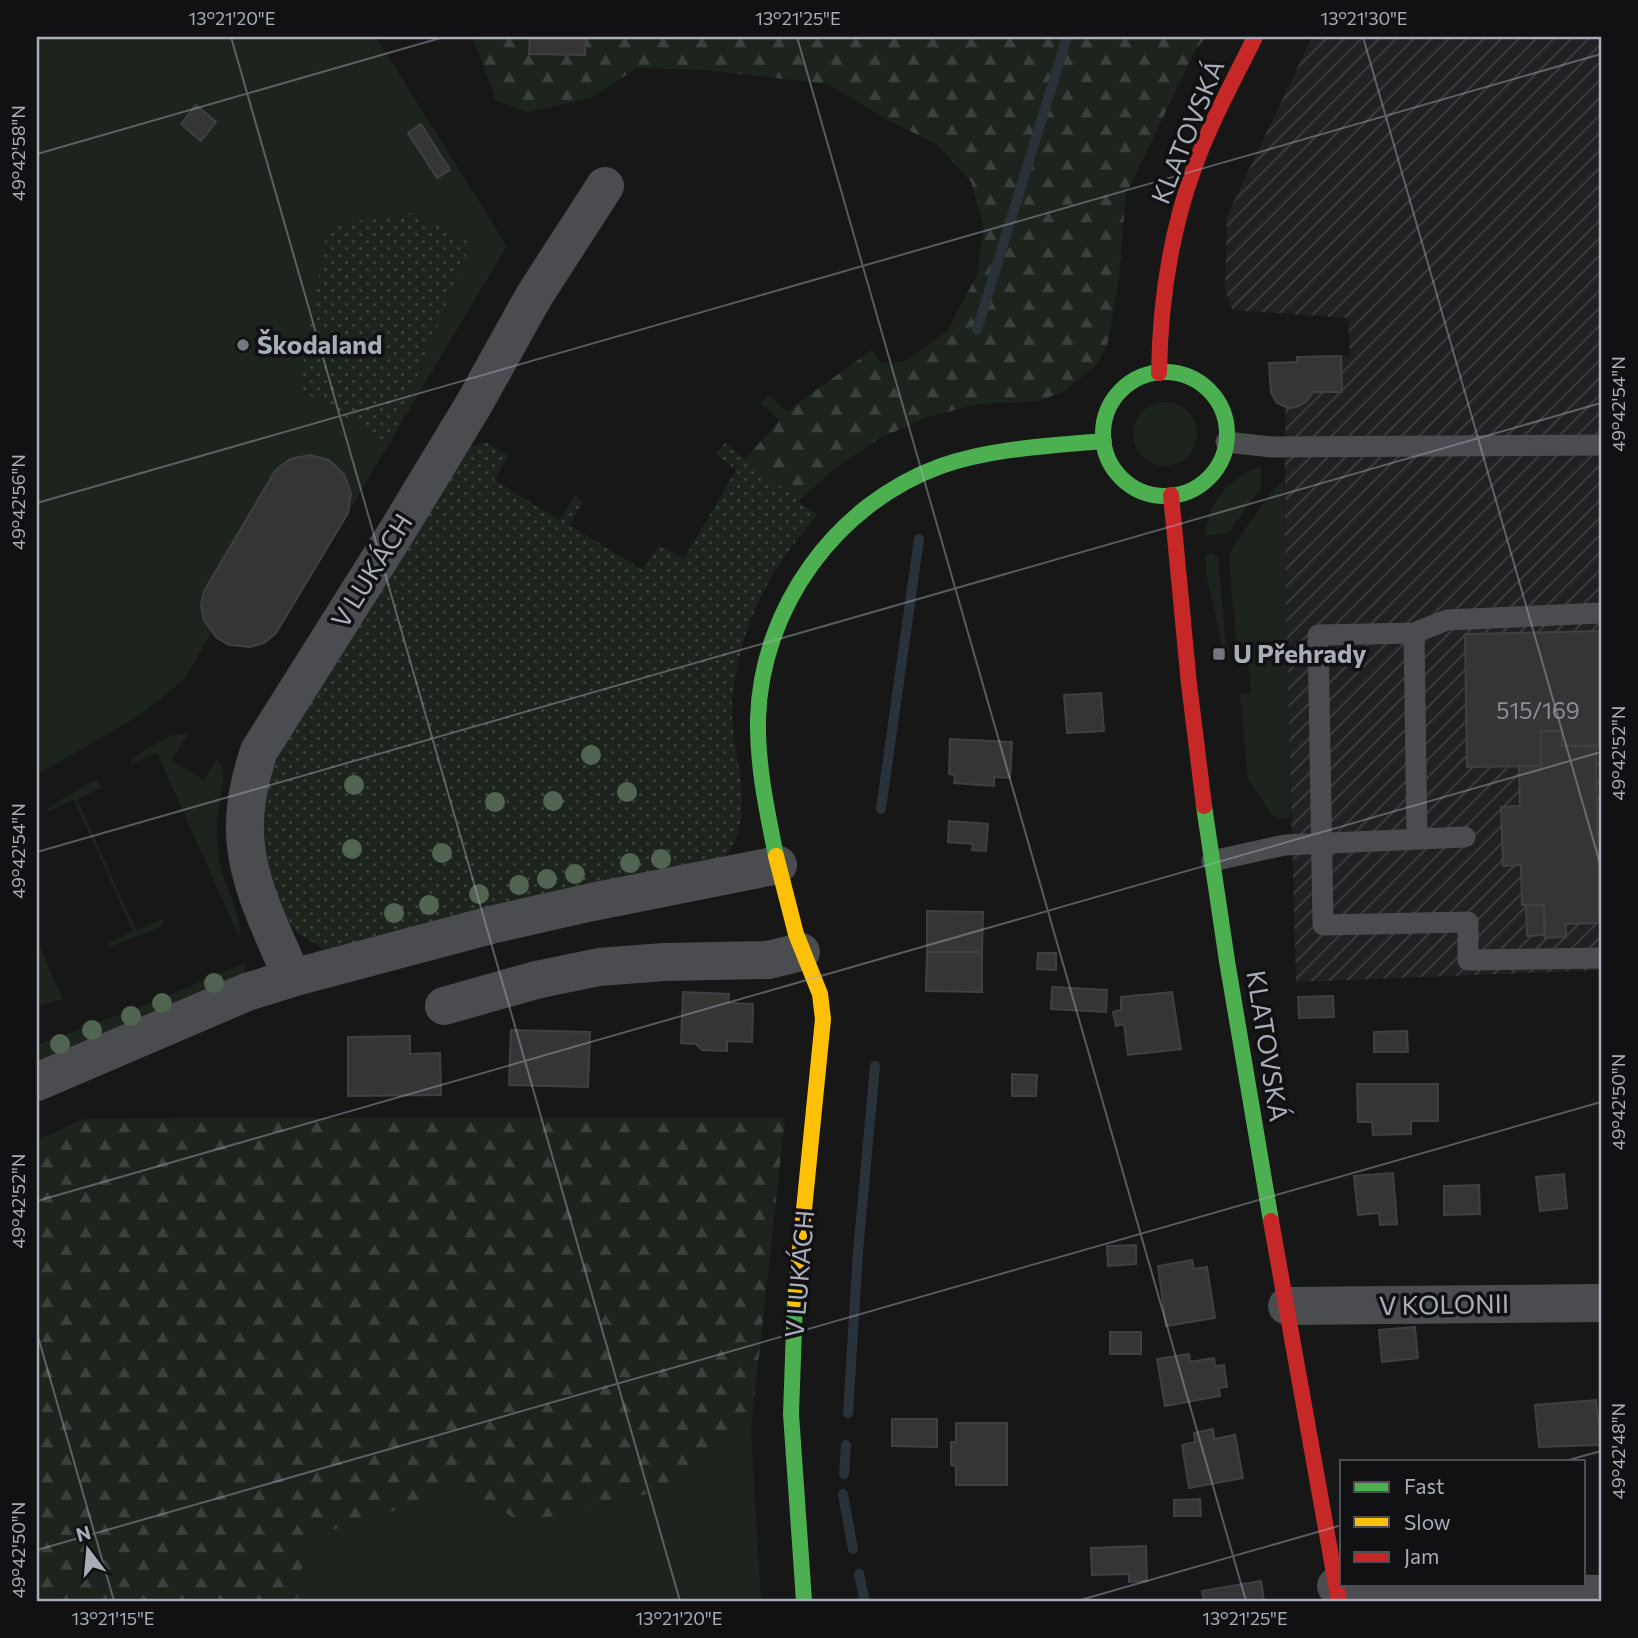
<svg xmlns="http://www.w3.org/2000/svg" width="1638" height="1638" font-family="Commissioner,sans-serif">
<defs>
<pattern id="industrial-furrows" width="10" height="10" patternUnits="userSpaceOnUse" patternTransform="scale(1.75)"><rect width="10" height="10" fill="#212123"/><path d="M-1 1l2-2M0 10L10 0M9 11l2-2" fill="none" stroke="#3e3f41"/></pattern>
<pattern id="forest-firs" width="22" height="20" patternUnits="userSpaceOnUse" patternTransform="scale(1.75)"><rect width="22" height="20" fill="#1d241e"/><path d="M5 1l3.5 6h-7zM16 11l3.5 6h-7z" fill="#3b413d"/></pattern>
<pattern id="park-dots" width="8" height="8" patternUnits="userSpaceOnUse" patternTransform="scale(1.75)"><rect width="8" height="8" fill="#1d241e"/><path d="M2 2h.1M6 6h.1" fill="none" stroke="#3b413d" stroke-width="1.8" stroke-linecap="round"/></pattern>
</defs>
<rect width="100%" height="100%" fill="#171717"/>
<path fill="url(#industrial-furrows)" d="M 1312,37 L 1601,37 L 1601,970 L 1296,982 L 1285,590 L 1285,407 L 1277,403 L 1271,393 L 1269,363 L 1297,362 L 1297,357 L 1350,356 L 1348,318 L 1232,310 L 1225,289 L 1227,216 Z"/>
<path fill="#1d241e" d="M 37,37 L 376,37 L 507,246 L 276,633 C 254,651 232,651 211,633 L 184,680 L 140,715 L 37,775 Z
M1133 434a32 32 0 1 1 64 0a32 32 0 1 1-64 0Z
M 1261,466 L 1261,488 L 1232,528 L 1228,533 L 1205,536 C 1208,501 1229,478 1261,466 Z
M 1279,483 L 1284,483 L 1290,817 L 1281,819 L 1272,815 L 1248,779 L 1240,694 L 1251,693 L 1248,662 L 1238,662 L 1229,562 L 1230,554 L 1234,544 Z
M 1212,553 L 1218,558 L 1226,647 L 1223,648 L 1206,574 L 1206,554 Z
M 188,734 L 172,760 L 204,780 L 217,759 C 229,775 221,789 219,806 C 216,822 217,843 219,860 C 222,883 244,916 239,937 L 157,753 L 131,764 L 132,758 L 171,735 Z
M 96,781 L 103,787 L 77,799 L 136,930 L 162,919 L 163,923 L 161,927 L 109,947 L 108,943 L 133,931 L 74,800 L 49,811 L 47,808 L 91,782 Z
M 37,941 L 63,999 L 37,1006 Z
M 247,962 L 243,974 L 37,1066 L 37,1045 L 143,1006 Z
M 751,1429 L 761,1601 L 297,1601 L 303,1559 L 314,1534 L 366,1522 L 458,1486 L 523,1523 L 660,1491 Z"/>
<path fill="url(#forest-firs)" d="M 473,37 L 1206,37 L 1196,49 L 1126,194 L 1118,285 L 1111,323 L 1107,346 L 1095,366 L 1063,392 L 1038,401 L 978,404 L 928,417 L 880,438 L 835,468 L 799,501 L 745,459 L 780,420 L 760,403 L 768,395 L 787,411 L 872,350 L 881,363 L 892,364 L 907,360 L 947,331 L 977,275 L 984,228 L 971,182 L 937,144 L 891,122 L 828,84 L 703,70 L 637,68 L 591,98 L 527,112 L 496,100 Z
M 210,1118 L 785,1118 L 751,1429 L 660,1491 L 523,1523 L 458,1486 L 366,1522 L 314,1534 L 303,1559 L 297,1601 L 37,1601 L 37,1140 L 84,1119 Z"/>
<path fill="url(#park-dots)" d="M 413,213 L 471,243 L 390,444 L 299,389 L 328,225 Z
M 486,442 L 508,456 L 494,480 L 560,520 L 575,496 L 583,502 L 569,525 L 643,570 L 659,545 L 684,559 L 736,470 L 716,454 L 725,443 L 817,515 C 775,565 749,605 737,670 C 735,680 732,691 732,702 C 730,745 751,792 737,835 C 734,843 729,851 724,858 L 337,950 L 324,949 L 297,933 L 285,916 L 262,853 L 266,788 L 279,754 L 467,448 Z"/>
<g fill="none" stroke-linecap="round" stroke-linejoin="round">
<path stroke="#2a3239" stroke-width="10" d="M 977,330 L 1067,37
M 881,809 L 919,539
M 848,1413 L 858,1252 L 875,1066
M 844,1474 L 846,1445
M 843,1494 L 853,1549
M 859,1574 L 864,1598"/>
</g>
<path fill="#353536" stroke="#3f4043" stroke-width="2" d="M 530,37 L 586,37 L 585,55 L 529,54 Z
M 196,105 L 216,122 L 201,141 L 181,124 Z
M 421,124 L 450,170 L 437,178 L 408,133 Z
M 1341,356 L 1342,392 L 1313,392 L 1306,402 L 1296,407 L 1288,408 L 1277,403 L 1271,393 L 1269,363 L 1297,362 L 1297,357 Z
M 310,455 L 329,460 L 344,474 L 351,493 L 348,513 L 276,633 L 264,643 L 250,647 L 229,645 L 217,638 L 204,620 L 201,605 L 204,591 L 275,471 L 290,459 Z
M 1601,631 L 1601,745 L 1562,746 L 1562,731 L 1541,731 L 1541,766 L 1467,767 L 1465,634 Z
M 1101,693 L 1104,731 L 1067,733 L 1064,695 Z
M 1541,731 L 1562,731 L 1562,746 L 1596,746 L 1599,923 L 1566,924 L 1566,937 L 1545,938 L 1544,905 L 1522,905 L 1521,865 L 1503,866 L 1501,807 L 1520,806 L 1519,766 L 1541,766 Z
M 950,739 L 1012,742 L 1010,778 L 994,777 L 994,786 L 954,783 L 955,775 L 949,774 Z
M 949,821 L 988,824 L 986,851 L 972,850 L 973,844 L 948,842 Z
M 1526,905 L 1544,905 L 1544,935 L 1527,936 Z
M 927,911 L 983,912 L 982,952 L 927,952 Z
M 927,952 L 982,952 L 982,992 L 926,991 Z
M 1038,953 L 1056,953 L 1056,970 L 1037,969 Z
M 1052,987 L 1107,990 L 1106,1012 L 1051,1009 Z
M 683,992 L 729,994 L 728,1003 L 753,1004 L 752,1042 L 727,1041 L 727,1051 L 702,1050 L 696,1044 L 681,1043 Z
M 1172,992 L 1181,1049 L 1128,1055 L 1124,1024 L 1116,1026 L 1113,1012 L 1121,1010 L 1121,997 Z
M 1333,996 L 1334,1017 L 1299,1018 L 1298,997 Z
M 511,1030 L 590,1032 L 588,1087 L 509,1085 Z
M 1407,1031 L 1408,1052 L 1374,1052 L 1374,1032 Z
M 410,1036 L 410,1054 L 440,1053 L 441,1095 L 348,1096 L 348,1037 Z
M 1012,1074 L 1037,1075 L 1036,1096 L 1012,1096 Z
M 1357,1084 L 1438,1084 L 1438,1121 L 1411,1121 L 1411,1134 L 1373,1135 L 1372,1122 L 1358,1122 Z
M 1393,1173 L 1397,1224 L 1380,1225 L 1379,1213 L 1358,1215 L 1354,1176 Z
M 1564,1174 L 1567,1208 L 1540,1211 L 1536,1177 Z
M 1479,1185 L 1480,1214 L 1444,1215 L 1444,1186 Z
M 1136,1245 L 1136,1264 L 1108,1266 L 1107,1246 Z
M 1192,1260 L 1194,1269 L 1207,1267 L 1215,1318 L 1166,1326 L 1158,1266 Z
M 1415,1327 L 1418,1358 L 1382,1362 L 1379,1330 Z
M 1110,1332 L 1141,1332 L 1141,1354 L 1110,1354 Z
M 1189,1354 L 1190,1362 L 1214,1358 L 1215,1366 L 1224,1365 L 1227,1387 L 1219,1388 L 1220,1396 L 1165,1406 L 1157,1359 Z
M 1596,1400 L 1601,1445 L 1539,1447 L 1535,1405 Z
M 892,1419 L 937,1419 L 937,1447 L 892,1446 Z
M 956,1423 L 1007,1423 L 1007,1485 L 956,1485 L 956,1466 L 951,1465 L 951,1442 L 956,1442 Z
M 1213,1429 L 1214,1439 L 1235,1435 L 1243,1478 L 1189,1488 L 1182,1445 L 1195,1442 L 1194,1433 Z
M 1200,1499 L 1201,1516 L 1174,1516 L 1174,1500 Z
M 1146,1546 L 1147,1581 L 1129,1582 L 1129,1574 L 1092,1575 L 1091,1548 Z
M 1261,1581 L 1264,1601 L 1204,1601 L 1202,1591 Z"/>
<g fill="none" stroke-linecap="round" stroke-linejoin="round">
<path stroke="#4b4c50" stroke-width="21" d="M 1226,442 L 1272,447 L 1601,445
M 1414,633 L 1447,620 L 1601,613
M 1417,839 L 1414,633 L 1318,635 L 1323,925 L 1468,922 L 1468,960 L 1601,958
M 1212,861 L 1285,845 L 1465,837"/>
<path stroke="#4b4c50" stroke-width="38" d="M 292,978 C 275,936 251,892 246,846 C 242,813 249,782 259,751 L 399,528 L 474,404 L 534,296 L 605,186
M 444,1006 L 536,980 L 599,967 L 664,962 L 768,960 L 801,952
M 37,1082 L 247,992 L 292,978 L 495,924 L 592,902 L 778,865
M 1287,1306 L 1601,1303
M 1336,1586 L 1385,1589 L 1601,1594"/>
<path stroke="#4caf50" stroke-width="16" d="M1103 434a62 62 0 1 1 124 0a62 62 0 1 1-124 0Z
M 1204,806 L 1227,961 L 1271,1221
M 776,856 C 767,811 757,765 758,719 C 761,608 836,504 941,466 C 993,448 1050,446 1104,441
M 795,1300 L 791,1414 L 804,1601"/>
<path stroke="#ffc107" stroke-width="16" d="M 776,856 L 796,934 L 820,994 L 823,1019 L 795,1300"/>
<path stroke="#c62828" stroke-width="16" d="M 1159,373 C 1160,303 1170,234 1194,168 C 1210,123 1234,80 1255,37
M 1171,495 L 1189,684 L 1204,806
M 1271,1221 L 1339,1601"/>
</g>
<g fill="#506451">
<circle cx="591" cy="755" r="10"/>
<circle cx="354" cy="785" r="10"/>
<circle cx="627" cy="792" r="10"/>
<circle cx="553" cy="801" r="10"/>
<circle cx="495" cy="802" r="10"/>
<circle cx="352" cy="849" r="10"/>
<circle cx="442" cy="853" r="10"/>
<circle cx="661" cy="859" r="10"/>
<circle cx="630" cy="863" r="10"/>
<circle cx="575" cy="874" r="10"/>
<circle cx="547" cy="879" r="10"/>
<circle cx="519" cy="885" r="10"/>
<circle cx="479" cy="894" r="10"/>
<circle cx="429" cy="905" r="10"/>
<circle cx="394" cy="913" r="10"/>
<circle cx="214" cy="983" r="10"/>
<circle cx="162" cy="1003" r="10"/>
<circle cx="131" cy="1016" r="10"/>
<circle cx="92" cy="1030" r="10"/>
<circle cx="60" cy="1044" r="10"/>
</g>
<path fill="none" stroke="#a8adb8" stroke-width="2" stroke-opacity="0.45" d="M 231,37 L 680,1601M 797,37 L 1246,1601M 1363,37 L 1601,867M 37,154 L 444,37M 37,503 L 1601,54M 37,852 L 1601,403M 37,1201 L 1601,752M 37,1333 L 114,1601M 1565,1461 L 1601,1451M 37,1550 L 1601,1102M 1077,1601 L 1342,1525"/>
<g fill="#757880" stroke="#111113" stroke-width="2.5">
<circle cx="243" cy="345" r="7"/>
<rect x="1212" y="647" width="14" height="14" rx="3.5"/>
</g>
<g text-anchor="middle" stroke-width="7" stroke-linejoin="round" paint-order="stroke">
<g font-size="23" fill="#8b8f98">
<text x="1538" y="719">515/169</text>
</g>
<g font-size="26" fill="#a8adb8" stroke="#111113">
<text transform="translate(1188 132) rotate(-68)" y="9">KLATOVSKÁ</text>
<text transform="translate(372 571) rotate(-58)" y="9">V LUKÁCH</text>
<text transform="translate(1267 1046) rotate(81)" y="9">KLATOVSKÁ</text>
<text transform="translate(800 1274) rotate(-85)" y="9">V LUKÁCH</text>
<text transform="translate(1444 1305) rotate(-1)" y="9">V KOLONII</text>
</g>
<g font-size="26" font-weight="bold" fill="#a8adb8" stroke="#111113" text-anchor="start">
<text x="257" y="354">Škodaland</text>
<text x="1233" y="663">U Přehrady</text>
</g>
</g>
<rect width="1638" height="1638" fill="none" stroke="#111113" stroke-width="77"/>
<rect x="1340" y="1460" width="245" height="126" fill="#111113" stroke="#4d4f55" stroke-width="2"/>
<rect x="1354" y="1482" width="35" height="10" fill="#4caf50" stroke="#4d4f55" stroke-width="2"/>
<text x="1404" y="1494" font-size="21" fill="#a8adb8">Fast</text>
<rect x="1354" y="1517" width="35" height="10" fill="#ffc107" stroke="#4d4f55" stroke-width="2"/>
<text x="1404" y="1530" font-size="21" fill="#a8adb8">Slow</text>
<rect x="1354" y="1552" width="35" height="10" fill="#c62828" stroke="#4d4f55" stroke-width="2"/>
<text x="1404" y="1564" font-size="21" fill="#a8adb8">Jam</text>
<g transform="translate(88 1550) rotate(344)" stroke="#111113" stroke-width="5" paint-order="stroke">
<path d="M0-5L12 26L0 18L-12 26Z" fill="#a8adb8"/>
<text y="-10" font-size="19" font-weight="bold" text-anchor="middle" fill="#a8adb8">N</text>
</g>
<rect x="38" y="38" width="1562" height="1562" fill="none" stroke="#a8adb8" stroke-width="2.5"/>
<g font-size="18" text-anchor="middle" fill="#a8adb8">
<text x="232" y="25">13°21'20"E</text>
<text x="798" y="25">13°21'25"E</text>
<text x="1364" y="25">13°21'30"E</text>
<text transform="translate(19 153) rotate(-90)" y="6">49°42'58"N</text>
<text transform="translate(1619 404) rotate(-90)" y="6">49°42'54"N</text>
<text transform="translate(19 502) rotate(-90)" y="6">49°42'56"N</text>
<text transform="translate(1619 753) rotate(-90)" y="6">49°42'52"N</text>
<text transform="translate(19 851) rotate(-90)" y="6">49°42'54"N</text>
<text transform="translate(1619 1102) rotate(-90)" y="6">49°42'50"N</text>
<text transform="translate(19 1201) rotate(-90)" y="6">49°42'52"N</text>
<text transform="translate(1619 1451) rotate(-90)" y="6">49°42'48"N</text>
<text transform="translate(19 1550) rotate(-90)" y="6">49°42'50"N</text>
<text x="113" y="1625">13°21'15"E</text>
<text x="679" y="1625">13°21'20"E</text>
<text x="1245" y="1625">13°21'25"E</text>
</g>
</svg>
